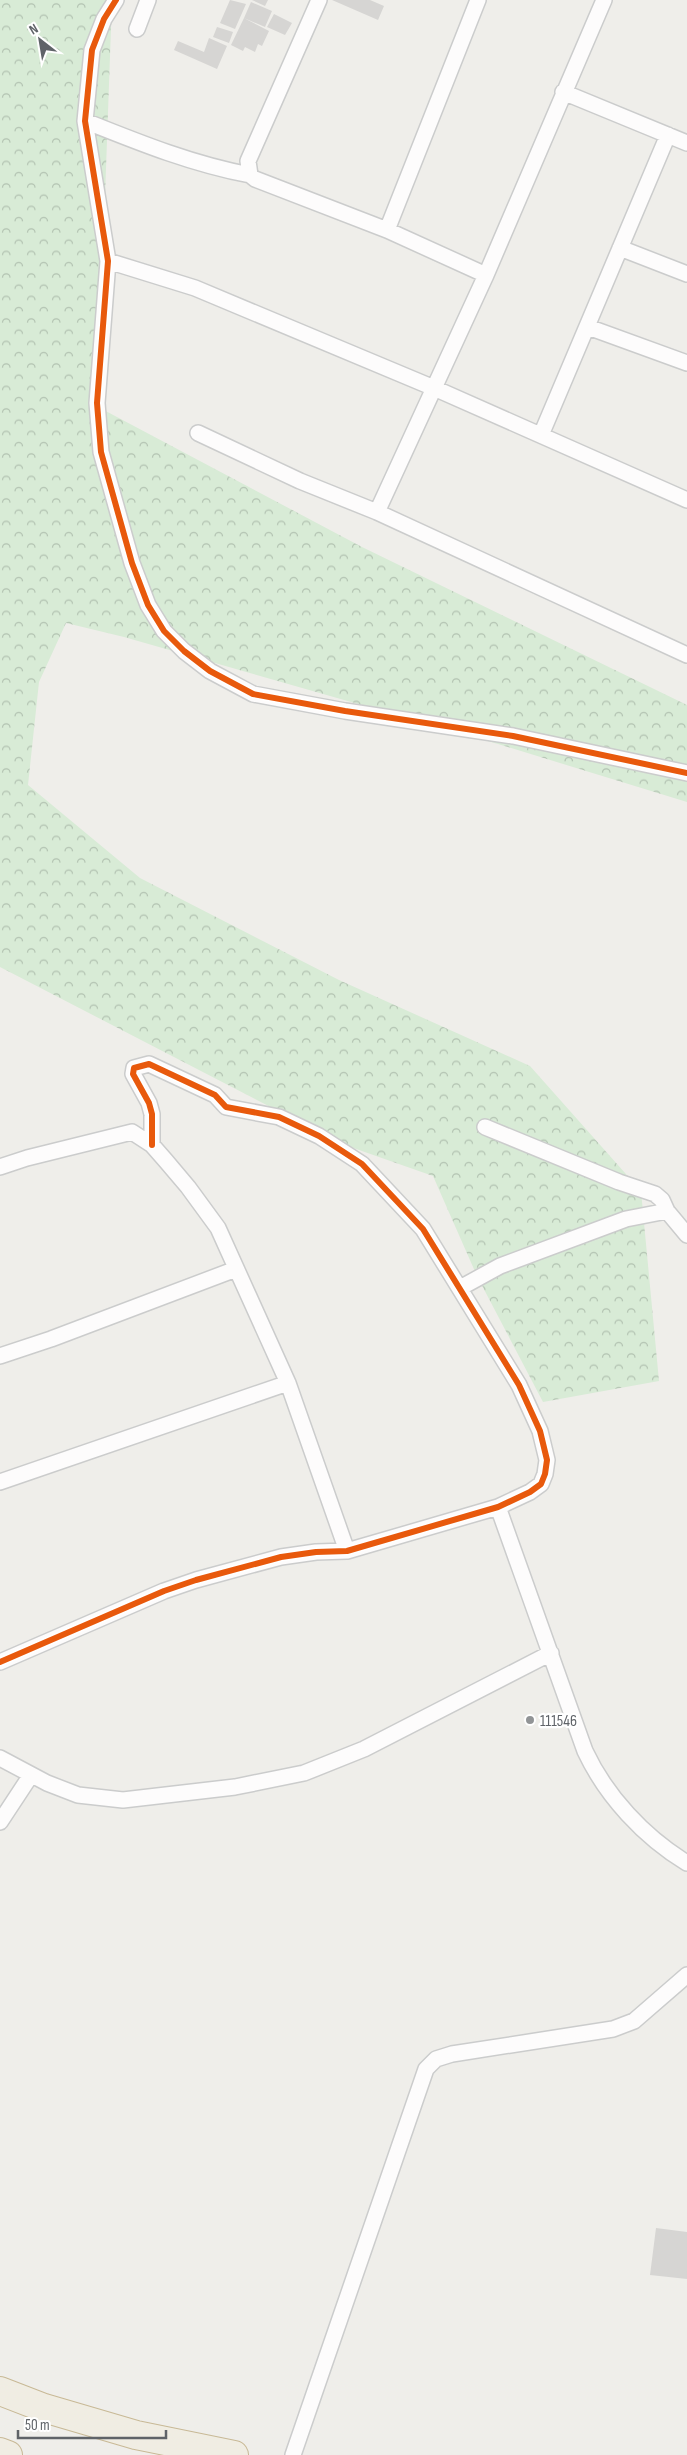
<svg xmlns="http://www.w3.org/2000/svg" width="687" height="2455" font-family="'Sofia Sans Condensed',sans-serif">
<defs>
<pattern id="forest-crowns" width="20" height="18" patternUnits="userSpaceOnUse" patternTransform="scale(1.25)"><rect width="20" height="18" fill="#d8ebd6"/><path d="M2 6a3 3 0 1 1 6 0M12 15a3 3 0 1 1 6 0" fill="none" stroke="#b2c2b1"/></pattern>
</defs>
<rect width="100%" height="100%" fill="#efeeea"/>
<path fill="url(#forest-crowns)" d="M 0,0 L 112,0 L 104,225 L 100,408 L 362,547 L 687,705 L 687,802 L 498,744 L 124,637 L 66,623 L 39,682 L 28,785 L 140,878 L 339,980 L 530,1066 L 641,1191 L 659,1381 L 543,1402 L 477,1276 L 433,1176 L 342,1144 L 0,967 Z"/>
<path fill="#d6d5d3" d="M 230,0 L 246,4 L 235,29 L 220,23 Z
M 252,0 L 268,0 L 265,6 Z
M 332,0 L 370,0 L 384,6 L 378,20 Z
M 251,2 L 272,11 L 265,27 L 244,18 Z
M 274,14 L 292,23 L 285,35 L 267,27 Z
M 244,18 L 269,31 L 262,46 L 258,44 L 255,52 L 245,47 L 243,51 L 231,45 Z
M 217,27 L 233,32 L 229,43 L 213,37 Z
M 209,38 L 227,46 L 217,69 L 174,50 L 178,41 L 204,52 Z
M 656,2228 L 687,2232 L 687,2279 L 650,2275 Z"/>
<g fill="none" stroke-linecap="round" stroke-linejoin="round">
<g stroke="#cbcccc" stroke-width="18">
<path id="street" d="M 116,0 L 104,19 L 92,50 L 85,121 L 108,261 L 97,403 L 101,452 L 132,563 L 148,605 L 164,631 L 184,651 L 210,671 L 253,694 L 345,711 L 513,736 L 687,773
M 137,29 L 148,0
M 563,92 L 687,143
M 85,121 C 140,143 192,164 250,175 L 255,179 L 387,230 L 486,275
M 250,175 L 248,161 L 319,0
M 387,230 L 478,0
M 620,248 L 687,274
M 108,261 L 195,288 L 434,388 L 687,500
M 588,327 L 687,363
M 198,433 L 300,481 L 377,512 L 687,655
M 541,435 L 668,135
M 377,512 L 486,275 L 604,0
M 485,1127 L 619,1182 L 655,1194 L 662,1200 L 667,1211 L 687,1235
M 0,1167 L 27,1158 L 132,1132 L 152,1145 L 166,1161 L 188,1187 L 218,1228 L 288,1383 L 347,1551
M 460,1288 L 500,1266 L 626,1219 L 667,1211
M 0,1356 L 51,1339 L 236,1269
M 0,1482 L 288,1383
M 498,1507 L 585,1751 C 606,1796 644,1837 687,1863
M 0,1662 L 164,1591 L 196,1580 L 281,1557 L 316,1552 L 347,1551 L 498,1507 L 530,1492 L 541,1484 L 545,1474 L 547,1460 L 540,1431 L 519,1385 L 423,1229 L 362,1164 L 319,1136 L 279,1117 L 226,1107 L 215,1095 L 149,1064 L 134,1068 L 133,1074 L 149,1103 L 152,1114 L 152,1145
M 0,1758 L 47,1783 L 78,1795 L 123,1800 L 235,1787 L 304,1773 L 364,1749 L 551,1653
M 0,1822 L 31,1775
M 293,2455 L 426,2069 L 436,2059 L 452,2054 L 613,2029 L 634,2021 L 687,1975"/>
</g>
<g stroke="#c8b996" stroke-width="30">
<path id="highway" d="M 0,2391 L 44,2408 L 136,2435 L 234,2455
M 0,2452 L 8,2455"/>
</g>
<use href="#street" stroke="#fdfcfc" stroke-width="15"/>
<use href="#highway" stroke="#f0ede3" stroke-width="28"/>
<g stroke="#fff" stroke-width="9">
<path id="cycleway" d="M 116,0 L 104,19 L 92,50 L 85,121 L 108,261 L 97,403 L 101,452 L 132,563 L 148,605 L 164,631 L 184,651 L 210,671 L 253,694 L 345,711 L 513,736 L 687,773
M 0,1662 L 164,1591 L 196,1580 L 281,1557 L 316,1552 L 347,1551 L 498,1507 L 530,1492 L 541,1484 L 545,1474 L 547,1460 L 540,1431 L 519,1385 L 423,1229 L 362,1164 L 319,1136 L 279,1117 L 226,1107 L 215,1095 L 149,1064 L 134,1068 L 133,1074 L 149,1103 L 152,1114 L 152,1145"/>
</g>
<use href="#cycleway" stroke="#e8590c" stroke-width="6"/>
</g>
<circle fill="#919496" stroke="#fff" stroke-width="2" cx="530" cy="1720" r="5"/>
<g text-anchor="middle" stroke-width="4.5" stroke-linejoin="round" paint-order="stroke">
<g font-size="16" fill="#5f6368" stroke="#fff" text-anchor="start">
<text x="540" y="1726">111546</text>
</g>
</g>
<g transform="translate(40 40) rotate(329)" stroke="#ffffff" stroke-width="4" paint-order="stroke">
<path d="M0-4L9 19L0 12L-9 19Z" fill="#5f6368"/>
<text y="-8" font-size="14" font-weight="bold" text-anchor="middle" fill="#5f6368">N</text>
</g>
<path d="M18 2430v8h148v-8" fill="none" stroke="#5f6368" stroke-width="2.5"/>
<text x="25" y="2430" font-size="15" fill="#5f6368" stroke="#ffffff" stroke-width="4" paint-order="stroke">50 m</text>
</svg>
